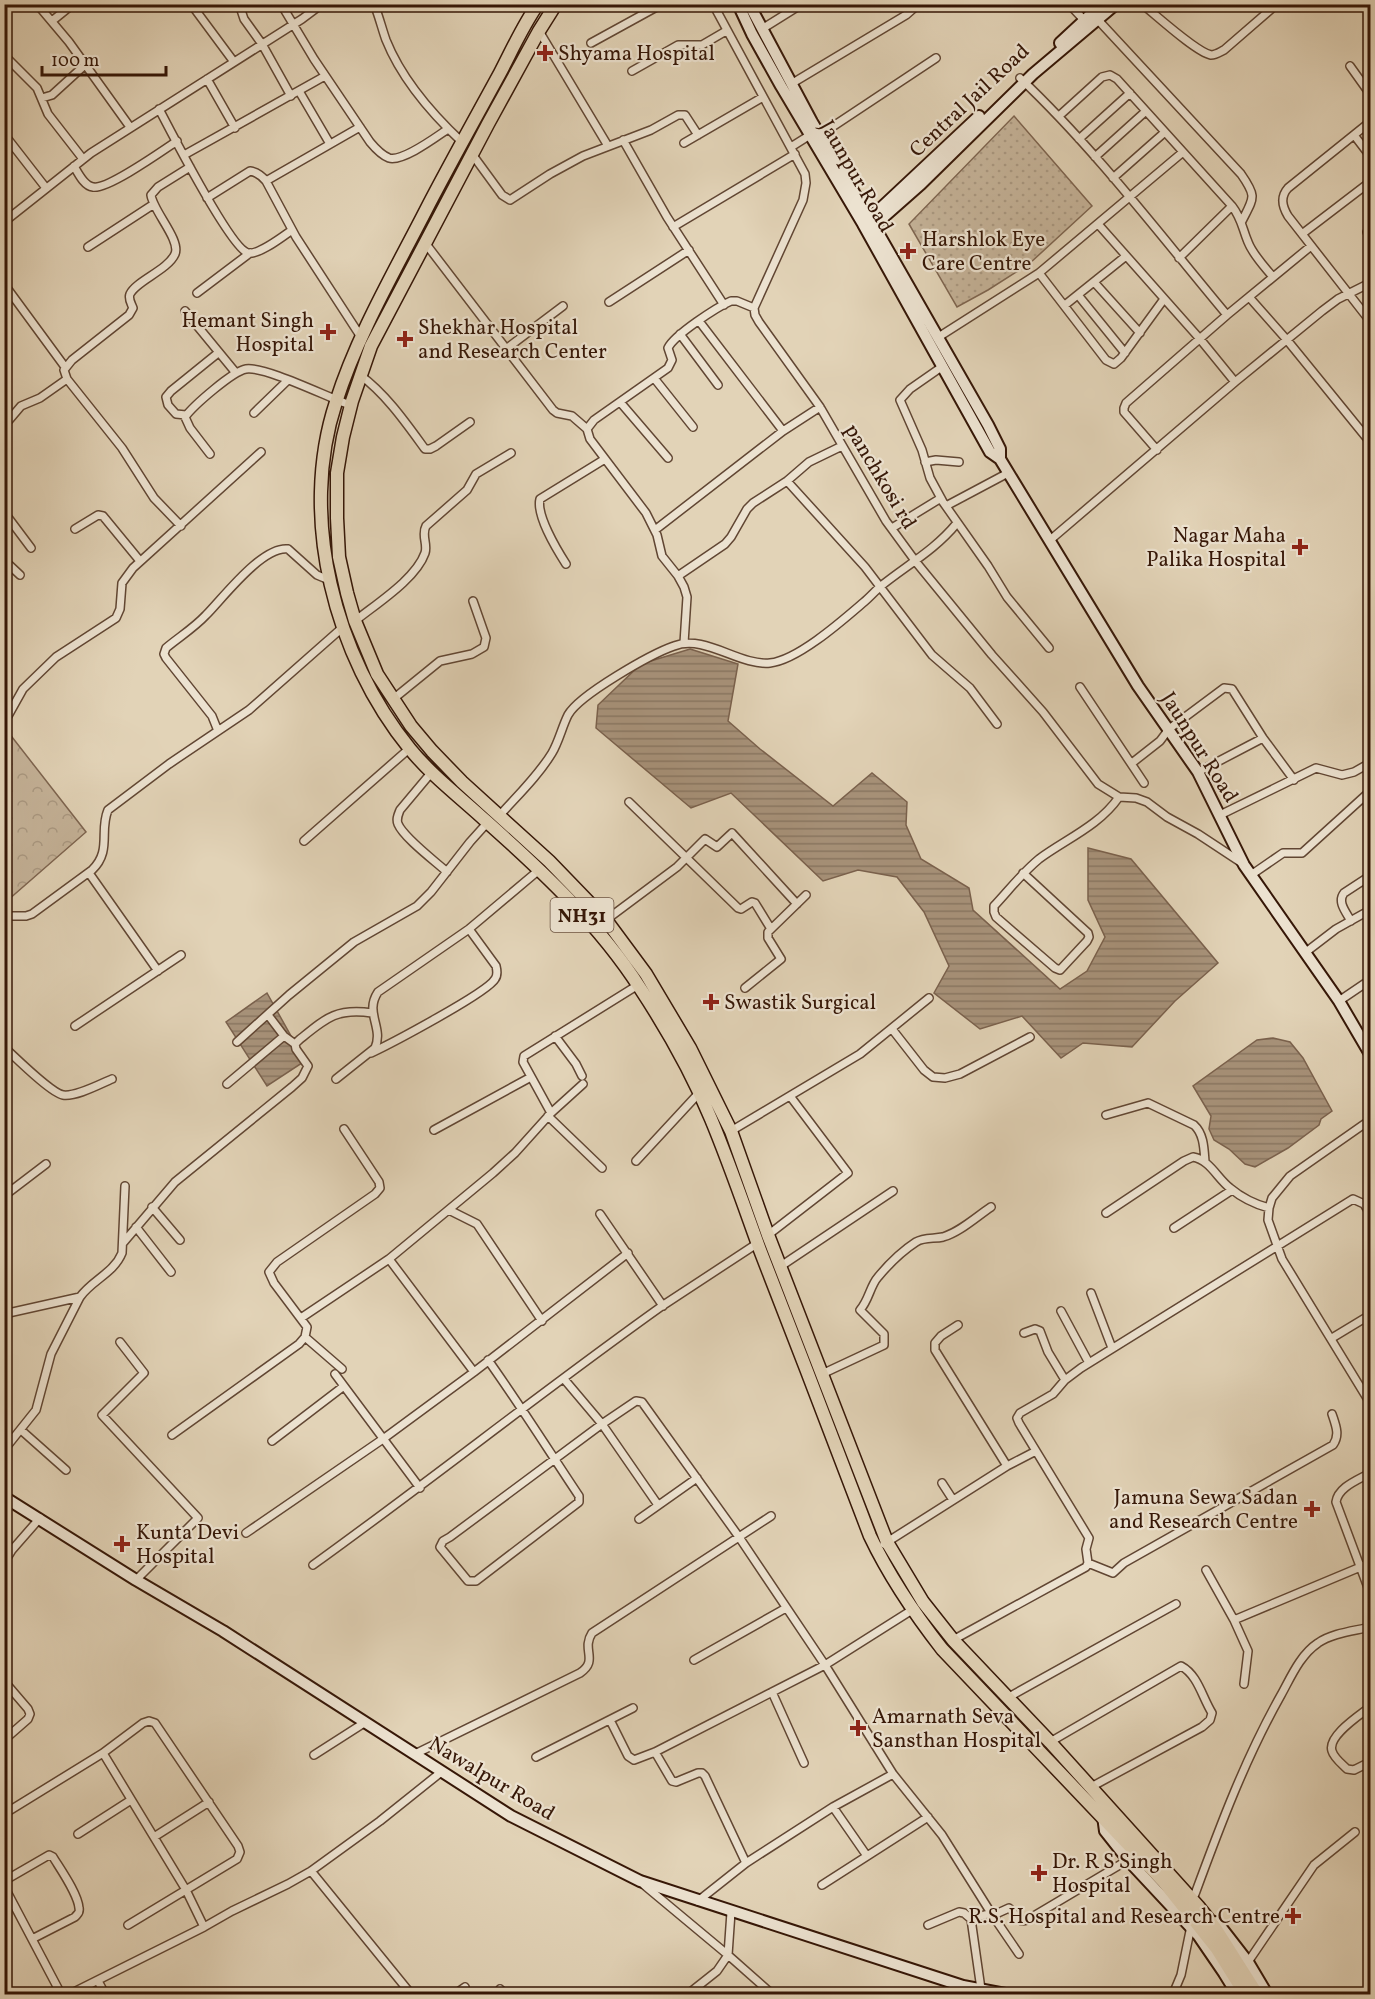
<svg xmlns="http://www.w3.org/2000/svg" width="1375" height="1999" font-family="Vollkorn,serif">
<defs>
<pattern id="forest-crowns" width="20" height="18" patternUnits="userSpaceOnUse" patternTransform="scale(1.5)"><rect width="20" height="18" fill="#c5b399"/><path d="M2 6a3 3 0 1 1 6 0M12 15a3 3 0 1 1 6 0" fill="none" stroke="#aa9982"/></pattern>
<pattern id="park-dots" width="8" height="8" patternUnits="userSpaceOnUse" patternTransform="scale(1.5)"><rect width="8" height="8" fill="#c5b399"/><path d="M2 2h.1M6 6h.1" fill="none" stroke="#aa9982" stroke-width="1.8" stroke-linecap="round"/></pattern>
<pattern id="water-rules" width="6" height="5" patternUnits="userSpaceOnUse" patternTransform="scale(1.5)"><rect width="6" height="5" fill="#a8937b"/><path d="M0 2.5h6" fill="none" stroke="#8a7763"/></pattern>
</defs>
<rect width="100%" height="100%" fill="#e2d3b7"/>
<filter id="stains"><feTurbulence type="fractalNoise" baseFrequency=".00333" numOctaves="4"/><feColorMatrix values="0 0 0 0 .2 0 0 0 0 .09 0 0 0 0 .02 0 0 0 .5 -.17"/></filter>
<radialGradient id="worn" r=".72"><stop offset=".6" stop-color="#630" stop-opacity="0"/><stop offset="1" stop-color="#630" stop-opacity=".3"/></radialGradient>
<path fill="url(#forest-crowns)" stroke="#7e6550" stroke-width="1.5" d="M 5,728 L 86,832 L 8,900 L 4,896 Z"/>
<path fill="url(#park-dots)" stroke="#7e6550" stroke-width="1.5" d="M 1014,116 L 1092,206 L 1029,264 L 988,290 L 957,307 L 909,224 Z"/>
<path fill="url(#water-rules)" stroke="#7a614d" stroke-width="1.5" d="M 690,649 L 738,664 L 728,721 L 760,749 L 833,806 L 872,773 L 907,802 L 906,825 L 921,859 L 969,888 L 973,910 L 1060,989 L 1087,971 L 1105,937 L 1088,900 L 1088,848 L 1131,859 L 1218,963 L 1175,1001 L 1132,1047 L 1083,1043 L 1061,1058 L 1022,1016 L 980,1029 L 934,993 L 949,966 L 924,912 L 897,877 L 858,870 L 823,881 L 731,793 L 691,808 L 596,728 L 598,705 L 641,664 Z
M 267,993 L 305,1061 L 267,1086 L 226,1022 Z
M 1273,1038 L 1290,1042 L 1303,1058 L 1332,1111 L 1321,1119 L 1319,1125 L 1288,1148 L 1255,1167 L 1245,1164 L 1229,1149 L 1214,1140 L 1209,1129 L 1211,1116 L 1193,1086 L 1257,1040 Z"/>
<g fill="none" stroke-linecap="round" stroke-linejoin="round">
<g stroke="#614633" stroke-width="10">
<path id="street" d="M 37,4 L 69,42 L 130,127
M 191,4 L 234,62
M 239,4 L 244,19 L 262,44 L 291,96
M 281,4 L 314,59 L 370,142 C 375,148 381,155 389,158 C 403,162 436,137 448,129
M 374,4 C 379,16 382,29 386,40 C 402,80 431,113 462,142
M 713,4 L 805,174 L 806,183 L 803,200 L 754,308 L 755,315 L 759,322 L 820,407 L 886,521 L 916,562 L 992,655 L 1043,712 L 1098,784 L 1119,797 L 1136,798 L 1147,802 L 1167,817 L 1198,834 L 1242,863
M 1069,4 L 1085,21
M 1142,4 C 1156,15 1196,52 1211,55 C 1216,55 1220,52 1224,50 L 1277,4
M 1098,20 L 1241,174 C 1257,197 1254,197 1242,221
M 52,21 L 73,4
M 762,29 L 802,4
M 539,31 L 608,146
M 591,43 L 662,4
M 4,55 L 37,88 L 48,114 L 83,159
M 1350,66 L 1370,94
M 632,71 L 678,45 L 702,45 L 726,31
M 1020,78 C 1096,150 1160,235 1227,315
M 207,79 L 235,128
M 791,84 L 906,15 L 914,8 L 915,4
M 299,91 L 330,144
M 42,98 L 52,95 L 86,64
M 159,109 C 170,130 231,249 248,253 C 259,255 282,237 292,230
M 1059,116 L 1102,77 L 1110,75 L 1117,79 L 1232,206 C 1242,219 1242,228 1248,242 C 1253,255 1264,266 1273,277
M 1370,122 L 1288,188 C 1280,197 1282,206 1288,216 L 1370,321
M 4,134 L 46,188
M 820,135 L 936,58
M 1354,135 L 1370,156
M 1079,139 L 1130,93
M 623,140 L 667,217 L 724,305
M 684,143 L 763,97
M 791,147 L 810,135
M 472,154 L 502,195 L 510,200 L 550,174 L 583,156 L 651,130 L 678,115 L 685,115 L 698,135
M 184,155 L 325,76
M 1095,157 L 1146,111
M 74,166 C 78,173 84,186 93,187 C 107,190 162,151 177,141
M 1113,178 L 1165,132
M 266,181 L 360,127
M 207,198 L 250,171 C 257,172 261,175 266,181 L 296,237 L 361,337
M 4,222 L 91,153 L 302,19 L 322,4
M 1098,224 L 1200,339 L 1235,382
M 673,227 L 795,154
M 1367,232 L 1370,238
M 1302,234 L 1370,182
M 426,244 L 553,410 L 557,413 L 572,416 L 587,429
M 88,247 L 154,204
M 1179,258 L 1232,206
M 1039,273 L 1106,360 L 1114,364 L 1121,358 L 1164,299
M 1094,282 L 1140,333
M 7,288 L 65,367
M 197,293 L 250,253
M 1078,295 L 1125,353
M 1249,297 L 1287,340 L 1370,442
M 609,302 L 689,250
M 1065,305 L 1126,256
M 185,311 L 236,373
M 699,321 L 783,431
M 680,334 L 718,385
M 937,338 L 1039,273 L 1183,152
M 506,349 L 563,306
M 943,366 L 910,389 L 900,400 L 922,450 L 930,478 L 943,502 L 988,566 L 1007,597 L 1049,648
M 360,375 C 386,394 406,423 425,449 L 430,449 L 436,446 L 470,422
M 654,378 L 693,427
M 620,402 L 668,458
M 254,413 L 288,380
M 186,415 L 176,414 L 168,405 L 166,397 L 171,391 L 218,353
M 4,426 L 21,406 L 40,398 L 67,379
M 1157,450 L 1124,412 L 1124,408 L 1126,403 L 1227,315 L 1311,246
M 210,454 L 190,428 L 185,417 C 194,405 233,371 246,369 C 265,366 329,398 350,405
M 925,462 L 936,460 L 959,462
M 787,481 L 865,567 L 932,655 L 970,688 L 997,724
M 946,506 L 1008,473
M 4,512 L 31,548
M 181,526 L 154,498 L 122,448 L 67,379 L 64,370 L 72,360 L 129,315 L 133,308 C 131,303 128,299 130,294 C 136,281 168,270 175,254 C 181,240 153,211 151,195 L 158,187 L 190,167
M 892,528 L 941,498
M 75,529 L 98,515 L 103,516 L 140,561
M 655,530 L 783,431 L 820,407
M 1049,541 L 1235,382 L 1322,311 L 1338,299 L 1370,283
M 4,560 L 20,575
M 566,564 C 557,550 536,515 540,499 L 605,459
M 678,576 L 725,544 L 731,537 L 747,509 L 753,503 L 787,481 L 809,462 L 842,446
M 355,621 C 376,604 416,579 425,553 C 428,544 421,535 426,526 L 467,490 L 476,474 L 511,453
M 684,643 L 687,597 L 684,587 L 678,576 L 662,556 L 657,535 L 646,513 L 590,439 L 587,429 L 594,420 L 668,368 L 672,360 L 668,348 C 674,335 717,307 731,301 L 737,301 L 754,308
M 1080,687 L 1144,783
M 392,700 L 440,661 L 472,654 L 484,647 L 486,638 L 473,601
M 4,723 L 23,689 L 56,657 L 116,618 L 120,609 L 122,583 L 133,568 L 261,452
M 218,731 L 212,716 L 166,658 L 164,654 L 166,648 C 179,637 194,628 206,615 C 223,598 262,546 288,549 L 317,575 L 329,580
M 1132,763 L 1160,741 L 1169,729 L 1224,688 L 1232,689 L 1263,738 L 1294,780
M 1198,772 L 1263,738
M 431,773 L 400,810 C 398,815 396,819 398,824 C 404,838 435,861 447,872
M 629,802 L 738,908 L 741,909 L 752,902 L 755,903 L 771,929
M 500,815 C 518,795 538,776 552,753 C 559,741 562,727 568,715 C 579,695 651,654 674,646 C 705,634 739,666 770,663 C 798,660 843,620 864,602 C 870,597 875,591 881,586 C 907,565 935,550 957,523
M 1220,815 L 1316,768 L 1342,775 L 1354,772 L 1370,763
M 304,841 L 410,748
M 89,873 L 158,971
M 1023,873 L 1088,933 L 1089,937 L 1087,941 L 1060,970 L 1055,968 L 996,917 L 994,912 L 994,906 C 1009,890 1022,873 1039,859 C 1066,839 1099,826 1119,797
M 1251,875 L 1283,853 L 1302,853 L 1367,794
M 4,916 L 26,916 L 32,914 L 92,870 C 112,851 99,831 108,810 L 169,764 L 249,710 L 342,628
M 606,920 L 677,867 L 705,839 L 717,847 L 732,833 L 797,904
M 1351,921 C 1346,912 1337,902 1344,893 L 1370,876
M 1306,952 L 1336,929 L 1370,910
M 745,988 L 781,959 L 768,938 L 768,932 L 806,895
M 1339,1001 L 1370,980
M 268,1015 L 284,1036 L 295,1044
M 75,1026 L 181,955
M 892,1029 L 924,1070 L 933,1077 L 945,1078 L 960,1074 L 1030,1037
M 555,1036 L 576,1064 L 582,1076
M 237,1042 L 289,995 L 354,942 L 417,906 L 431,892 L 470,842 L 488,822
M 4,1047 C 15,1057 51,1093 63,1095 C 76,1097 100,1084 112,1079
M 371,1053 C 390,1044 487,993 495,979 C 498,975 497,970 496,966 L 469,929
M 336,1079 L 375,1048 C 384,1027 364,1013 378,992 L 469,929 L 539,870
M 227,1084 L 284,1036
M 551,1113 L 523,1062 L 524,1056 L 638,985
M 1106,1115 L 1148,1103 L 1194,1125 C 1204,1134 1204,1149 1205,1162
M 548,1116 L 602,1168
M 1370,1120 L 1290,1176 L 1272,1198 L 1269,1208 L 1268,1220 L 1282,1259 L 1370,1403
M 434,1130 L 531,1077
M 731,1131 L 860,1054 L 929,998
M 636,1161 L 699,1093
M 4,1196 L 46,1164
M 152,1207 L 180,1240
M 449,1210 L 477,1224 L 542,1321
M 1106,1213 L 1184,1161 L 1193,1157 C 1210,1160 1217,1178 1230,1188 C 1242,1198 1254,1204 1269,1208
M 600,1214 L 663,1306
M 136,1227 L 171,1272
M 1174,1228 L 1232,1190
M 768,1235 L 848,1173 L 790,1096
M 123,1243 L 175,1182 L 292,1087 L 302,1078 L 308,1066 L 296,1049 L 295,1044 L 299,1040 C 326,1018 336,1008 372,1013
M 781,1266 L 893,1191
M 1091,1293 L 1112,1348
M 1061,1311 L 1089,1363
M 4,1314 L 80,1297
M 301,1318 L 389,1259
M 958,1325 L 941,1336 L 935,1343 L 935,1350 L 1007,1466
M 1024,1333 L 1035,1329 L 1040,1331 L 1048,1352 L 1065,1380
M 305,1337 L 342,1369
M 1332,1338 L 1370,1315
M 120,1342 L 144,1373 L 102,1415 L 198,1518 L 136,1580
M 488,1360 C 520,1405 549,1451 579,1496 L 579,1502 L 476,1581 L 468,1581 L 440,1547 L 443,1541 L 450,1537 L 602,1424 L 636,1401 L 642,1402 L 739,1537 L 825,1665 L 893,1774 L 833,1807 L 746,1863
M 474,1372 L 389,1259 L 493,1173 L 515,1153 L 551,1113 L 583,1084
M 335,1374 L 420,1488
M 822,1374 L 884,1345 L 884,1334 L 860,1310 C 869,1300 870,1286 878,1277 C 888,1265 902,1251 916,1242 C 924,1237 934,1239 943,1237 C 960,1232 976,1217 991,1207
M 564,1379 L 602,1424 L 658,1505
M 21,1430 L 66,1470
M 172,1435 L 299,1344 L 305,1337 L 307,1327 L 274,1283 L 269,1272 L 277,1262 L 375,1194 L 380,1188 L 379,1182 L 344,1129
M 272,1441 L 344,1386
M 4,1450 L 36,1410 L 51,1354 L 80,1297 C 92,1280 114,1273 122,1253 L 125,1186
M 1370,1473 C 1358,1480 1338,1487 1336,1502 L 1370,1593
M 942,1483 L 953,1500
M 639,1519 L 697,1478
M 246,1533 L 383,1439 L 474,1372 L 628,1253
M 884,1544 L 1007,1466 L 1036,1451
M 4,1563 L 12,1550 L 40,1518
M 1088,1563 L 1113,1573 L 1124,1563 L 1333,1445 C 1340,1435 1336,1426 1332,1414
M 313,1565 C 431,1480 544,1390 662,1306 C 694,1285 726,1264 758,1243
M 1206,1570 L 1234,1620 L 1248,1651 L 1244,1684
M 1234,1620 L 1370,1563
M 953,1640 L 1086,1567 L 1088,1563 L 1086,1549 L 1089,1538 L 1019,1423 L 1017,1418 L 1020,1413 L 1053,1394 L 1065,1380 L 1081,1368 L 1353,1199 L 1364,1204 L 1370,1214
M 694,1660 L 786,1608
M 4,1681 L 28,1709 L 30,1714 L 28,1719 L 4,1740
M 772,1692 L 804,1763
M 1007,1698 L 1176,1604
M 1370,1707 C 1360,1715 1327,1736 1332,1751 C 1334,1758 1342,1764 1347,1769 L 1354,1770 L 1370,1762
M 610,1720 L 628,1756 L 634,1760 L 655,1752 L 825,1665 L 912,1610
M 1050,1742 L 1181,1666 C 1198,1675 1202,1697 1212,1713 L 1210,1720 L 1202,1727 L 1091,1787
M 655,1752 L 672,1781 L 676,1782 L 698,1773 L 702,1773 L 705,1776 L 746,1863 L 698,1901
M 103,1753 L 143,1723 L 149,1721 L 155,1723 L 238,1846 L 240,1852 L 237,1859 L 128,1925
M 415,1754 L 580,1673 C 599,1660 581,1650 592,1633 L 771,1516
M 314,1755 L 364,1723
M 536,1757 L 633,1708
M 893,1774 L 942,1835 L 991,1913 L 998,1913 L 1009,1908 C 1016,1912 1016,1924 1027,1920 L 1128,1860
M 833,1807 L 867,1856
M 4,1814 L 103,1753 L 186,1890 L 204,1927
M 78,1834 L 131,1800
M 154,1837 L 209,1802
M 311,1871 L 411,1994
M 4,1881 L 49,1855 L 53,1857 C 61,1870 78,1894 79,1908 C 80,1913 78,1913 75,1917 L 32,1939
M 644,1885 L 728,1955 L 772,1994
M 822,1885 L 928,1817
M 4,1886 L 61,1994
M 1195,1894 C 1220,1826 1245,1759 1281,1695 C 1291,1677 1300,1655 1318,1643 C 1332,1633 1354,1631 1370,1627
M 971,1919 L 981,1989
M 928,1925 L 959,1912 L 964,1913 L 971,1919 L 991,1913 L 1019,1954
M 1248,1962 L 1314,1865 L 1355,1832
M 98,1981 L 105,1994
M 500,1989 L 505,1994
M 70,1994 L 204,1927 L 232,1911 L 288,1884 L 311,1871 L 380,1821 L 440,1773
M 455,1994 L 465,1987
M 688,1994 L 717,1971 L 728,1955 L 731,1912
M 1173,1994 L 1181,1975 L 1191,1926"/>
</g>
<g stroke="#361707" stroke-width="14">
<path id="secondary" d="M 738,4 L 752,34 L 781,86 L 863,224 L 990,452 L 1000,459 L 1138,686 L 1198,772 L 1244,865 L 1339,1001 L 1370,1054
M 749,4 L 812,122 L 877,231 L 988,425 L 1000,449 L 1000,459
M 1060,43 L 1102,4
M 866,222 L 979,116
M 870,229 L 921,184 L 1033,74 L 1116,4
M 4,1497 L 136,1580 L 223,1631 L 511,1816 L 640,1881 L 963,1986 L 1005,1994
M 1103,1816 L 1105,1831 L 1128,1860 L 1198,1935 L 1224,1973 L 1237,1994
M 1217,1922 L 1248,1962 L 1267,1994"/>
</g>
<g stroke="#361707" stroke-width="15">
<path id="highway" d="M 538,4 C 523,25 512,50 500,73 C 476,117 452,160 429,204 C 396,269 358,333 336,402 C 298,517 335,657 410,749 C 432,776 460,797 486,821 C 542,871 599,924 640,988 C 667,1029 692,1073 711,1119 C 729,1162 744,1206 760,1250 C 797,1345 834,1441 870,1536 C 890,1578 914,1613 942,1649 L 1163,1881 L 1217,1949 L 1245,1994
M 556,4 L 539,31 L 488,124 L 371,346 L 352,401 L 343,437 L 337,473 L 337,518 L 339,557 L 347,593 L 355,621 L 377,674 L 411,726 L 432,751 L 462,782 L 549,861 L 606,920 L 646,974 L 690,1048 L 731,1131 L 768,1235 L 887,1542 L 923,1602 L 953,1640 L 1050,1742 L 1198,1906 L 1214,1926 L 1257,1994"/>
</g>
<use href="#street" stroke="#ece2d0" stroke-width="7"/>
<use href="#secondary" stroke="#ece2d0" stroke-width="10"/>
<use href="#highway" stroke="#e2d3b7" stroke-width="12"/>
</g>
<g fill="#8f2418" stroke="#ece2d0" stroke-width="2">
<path d="M542 44h6v6h6v6h-6v6h-6v-6h-6v-6h6z"/>
<path d="M905 242h6v6h6v6h-6v6h-6v-6h-6v-6h6z"/>
<path d="M325 323h6v6h6v6h-6v6h-6v-6h-6v-6h6z"/>
<path d="M402 330h6v6h6v6h-6v6h-6v-6h-6v-6h6z"/>
<path d="M1297 538h6v6h6v6h-6v6h-6v-6h-6v-6h6z"/>
<path d="M708 993h6v6h6v6h-6v6h-6v-6h-6v-6h6z"/>
<path d="M1309 1500h6v6h6v6h-6v6h-6v-6h-6v-6h6z"/>
<path d="M119 1535h6v6h6v6h-6v6h-6v-6h-6v-6h6z"/>
<path d="M855 1719h6v6h6v6h-6v6h-6v-6h-6v-6h6z"/>
<path d="M1036 1864h6v6h6v6h-6v6h-6v-6h-6v-6h6z"/>
<path d="M1290 1907h6v6h6v6h-6v6h-6v-6h-6v-6h6z"/>
</g>
<g text-anchor="middle" stroke-width="4.5" stroke-linejoin="round" paint-order="stroke">
<rect fill="#ece2d0" stroke="#6d5443" stroke-width="1.5" x="550.5" y="898" width="63" height="34" rx="4.5"/>
<g font-size="20" font-weight="bold" fill="#361707">
<text x="582" y="922">NH31</text>
</g>
<g font-size="21" fill="#361707" stroke="#ece2d0" text-anchor="start">
<text x="558" y="60">Shyama Hospital</text>
<text x="922" y="246">Harshlok Eye<tspan x="922" dy="24">Care Centre</tspan></text>
<text x="314" y="327" text-anchor="end">Hemant Singh<tspan x="314" dy="24">Hospital</tspan></text>
<text x="418" y="334">Shekhar Hospital<tspan x="418" dy="24">and Research Center</tspan></text>
<text x="1286" y="542" text-anchor="end">Nagar Maha<tspan x="1286" dy="24">Palika Hospital</tspan></text>
<text x="724" y="1009">Swastik Surgical</text>
<text x="1298" y="1504" text-anchor="end">Jamuna Sewa Sadan<tspan x="1298" dy="24">and Research Centre</tspan></text>
<text x="136" y="1539">Kunta Devi<tspan x="136" dy="24">Hospital</tspan></text>
<text x="872" y="1723">Amarnath Seva<tspan x="872" dy="24">Sansthan Hospital</tspan></text>
<text x="1052" y="1868">Dr. R S Singh<tspan x="1052" dy="24">Hospital</tspan></text>
<text x="1280" y="1923" text-anchor="end">R.S. Hospital and Research Centre</text>
</g>
<g font-size="21" fill="#361707" stroke="#ece2d0">
<text transform="translate(969 100) rotate(-43)" y="7">Central Jail Road</text>
<text transform="translate(857 176) rotate(60)" y="7">Jaunpur Road</text>
<text transform="translate(881 476) rotate(59)" y="7">panchkosi rd</text>
<text transform="translate(1200 747) rotate(58)" y="7">Jaunpur Road</text>
<text transform="translate(492 1778) rotate(31)" y="7">Nawalpur Road</text>
</g>
</g>
<rect width="1375" height="1999" fill="none" stroke="#e2d3b7" stroke-width="24"/>
<rect x="6" y="6" width="1363" height="1987" fill="none" stroke="#361707" stroke-width="3"/>
<rect x="12" y="12" width="1351" height="1975" fill="none" stroke="#361707" stroke-width="1.5"/>
<path d="M42 66v9h124v-9" fill="none" stroke="#361707" stroke-width="3"/>
<text x="51" y="66" font-size="18" fill="#361707" stroke="#ece2d0" stroke-width="4.5" paint-order="stroke">100 m</text>
<rect width="100%" height="100%" filter="url(#stains)"/>
<rect width="100%" height="100%" fill="url(#worn)"/>
</svg>
